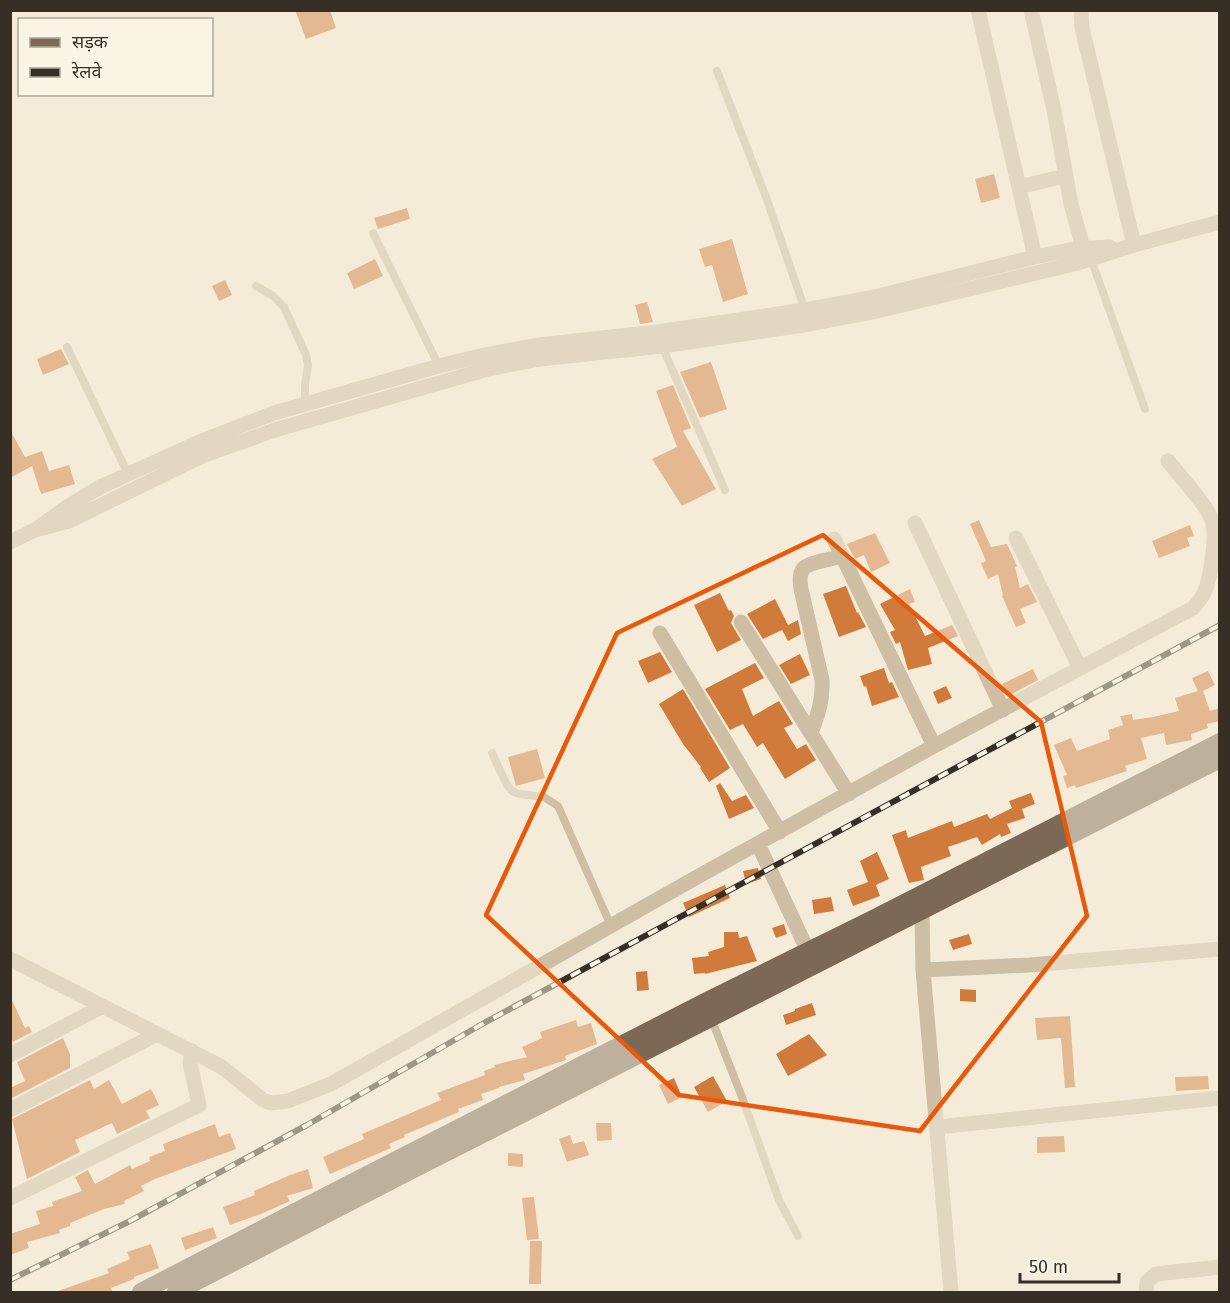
<svg xmlns="http://www.w3.org/2000/svg" width="1230" height="1303" font-family="'Fira Sans','Noto Sans Devanagari',sans-serif">
<rect width="100%" height="100%" fill="#f4ecd9"/>
<path fill="#d07a3b" d="M 295,10 L 330,10 L 336,28 L 306,39 Z
M 994,174 L 1000,198 L 981,203 L 975,179 Z
M 407,208 L 410,219 L 378,229 L 374,218 Z
M 732,239 L 748,294 L 723,302 L 712,265 L 705,267 L 699,249 Z
M 375,259 L 383,276 L 354,289 L 347,273 Z
M 225,280 L 232,295 L 219,301 L 212,286 Z
M 647,302 L 653,322 L 640,324 L 635,305 Z
M 61,349 L 69,364 L 43,375 L 37,359 Z
M 711,362 L 727,409 L 700,418 L 680,372 Z
M 673,385 L 691,428 L 683,431 L 716,489 L 682,506 L 652,459 L 677,447 L 656,391 Z
M 10,430 L 25,457 L 42,451 L 49,471 L 69,465 L 75,484 L 41,494 L 32,466 L 10,478 Z
M 979,520 L 991,547 L 1007,544 L 1017,566 L 1015,567 L 1020,588 L 1028,584 L 1037,602 L 1020,609 L 1026,623 L 1016,627 L 1002,596 L 1003,596 L 998,574 L 988,579 L 981,563 L 986,561 L 970,524 Z
M 1190,525 L 1194,536 L 1187,538 L 1190,546 L 1159,558 L 1152,541 Z
M 875,533 L 890,563 L 871,572 L 864,555 L 855,559 L 847,544 Z
M 846,586 L 857,613 L 858,612 L 866,627 L 839,637 L 823,594 Z
M 910,589 L 915,602 L 909,604 L 925,636 L 952,625 L 958,636 L 928,648 L 932,664 L 908,670 L 900,642 L 896,644 L 890,632 L 895,630 L 880,604 Z
M 720,593 L 729,611 L 731,610 L 734,616 L 731,623 L 741,640 L 717,652 L 694,605 Z
M 775,599 L 788,625 L 798,620 L 801,634 L 788,641 L 782,630 L 763,639 L 747,614 Z
M 660,652 L 672,672 L 648,683 L 638,661 Z
M 800,654 L 810,675 L 791,684 L 779,665 Z
M 755,663 L 764,678 L 742,689 L 753,716 L 779,701 L 793,724 L 784,728 L 797,749 L 806,744 L 816,760 L 785,779 L 763,743 L 757,747 L 743,724 L 730,730 L 705,689 Z
M 884,668 L 889,683 L 892,682 L 899,697 L 872,706 L 866,686 L 864,687 L 860,676 Z
M 1033,669 L 1038,680 L 1008,696 L 1002,684 Z
M 1208,671 L 1215,685 L 1203,691 L 1210,711 L 1220,708 L 1220,721 L 1207,724 L 1208,728 L 1191,734 L 1192,740 L 1166,745 L 1164,733 L 1141,738 L 1147,759 L 1125,766 L 1127,771 L 1076,788 L 1075,785 L 1067,788 L 1063,776 L 1067,775 L 1054,745 L 1071,738 L 1077,751 L 1110,739 L 1108,730 L 1123,725 L 1120,716 L 1132,714 L 1133,720 L 1153,717 L 1179,711 L 1175,698 L 1198,691 L 1192,678 Z
M 946,686 L 952,698 L 938,704 L 933,692 Z
M 683,689 L 730,768 L 709,782 L 700,768 L 701,767 L 683,744 L 659,704 Z
M 537,749 L 545,778 L 516,786 L 508,757 Z
M 720,783 L 732,801 L 746,795 L 754,808 L 729,819 L 716,786 Z
M 1031,793 L 1035,804 L 1022,809 L 1025,818 L 1007,824 L 1011,833 L 1001,837 L 1000,834 L 982,845 L 977,837 L 948,847 L 951,856 L 921,867 L 924,880 L 909,883 L 892,835 L 906,830 L 908,838 L 952,821 L 954,827 L 987,814 L 990,819 L 1012,808 L 1009,801 Z
M 877,852 L 889,879 L 876,885 L 880,896 L 853,906 L 847,890 L 868,882 L 860,861 Z
M 758,868 L 761,879 L 746,884 L 743,871 Z
M 725,885 L 730,898 L 689,917 L 683,903 Z
M 831,897 L 834,911 L 814,914 L 812,900 Z
M 784,924 L 787,934 L 776,938 L 772,928 Z
M 724,932 L 738,932 L 739,938 L 747,936 L 757,961 L 705,974 L 705,973 L 694,974 L 692,958 L 709,956 L 708,952 L 724,947 Z
M 969,934 L 972,944 L 953,950 L 949,940 Z
M 647,971 L 649,990 L 637,991 L 636,972 Z
M 960,989 L 976,990 L 976,1002 L 960,1001 Z
M 10,996 L 25,1028 L 29,1026 L 32,1032 L 13,1042 L 10,1036 Z
M 812,1003 L 816,1015 L 786,1025 L 783,1015 L 795,1011 L 795,1009 Z
M 1070,1016 L 1075,1087 L 1065,1088 L 1061,1038 L 1037,1040 L 1035,1018 Z
M 576,1020 L 578,1027 L 591,1023 L 597,1044 L 565,1056 L 566,1060 L 523,1074 L 525,1080 L 499,1087 L 499,1088 L 481,1094 L 483,1100 L 458,1109 L 459,1112 L 404,1135 L 405,1137 L 389,1144 L 391,1148 L 330,1174 L 323,1157 L 364,1139 L 362,1134 L 441,1100 L 437,1093 L 485,1075 L 484,1071 L 495,1067 L 494,1065 L 527,1057 L 522,1047 L 542,1038 L 540,1032 Z
M 809,1034 L 827,1055 L 788,1076 L 776,1054 Z
M 63,1038 L 70,1054 L 70,1068 L 10,1099 L 10,1088 L 25,1081 L 17,1062 Z
M 713,1076 L 727,1101 L 708,1112 L 694,1087 Z
M 1208,1076 L 1209,1089 L 1176,1091 L 1175,1077 Z
M 674,1078 L 682,1097 L 668,1104 L 659,1085 Z
M 90,1080 L 94,1089 L 109,1080 L 122,1104 L 151,1089 L 159,1105 L 146,1111 L 150,1118 L 117,1134 L 112,1123 L 75,1140 L 80,1152 L 27,1179 L 12,1119 Z
M 596,1123 L 611,1123 L 612,1140 L 597,1141 Z
M 215,1124 L 219,1137 L 230,1133 L 236,1149 L 155,1179 L 141,1186 L 144,1191 L 124,1201 L 125,1204 L 104,1209 L 70,1223 L 70,1226 L 59,1230 L 60,1233 L 27,1242 L 29,1248 L 10,1255 L 10,1234 L 40,1224 L 36,1211 L 53,1206 L 52,1202 L 82,1191 L 75,1177 L 88,1170 L 95,1184 L 130,1165 L 132,1169 L 150,1161 L 149,1157 L 165,1151 L 163,1144 Z
M 570,1135 L 573,1144 L 584,1141 L 589,1155 L 567,1162 L 559,1139 Z
M 1064,1136 L 1065,1152 L 1037,1153 L 1037,1137 Z
M 508,1153 L 523,1154 L 523,1167 L 508,1166 Z
M 308,1169 L 313,1188 L 287,1196 L 290,1201 L 261,1214 L 230,1225 L 223,1207 L 255,1195 L 254,1191 L 290,1175 Z
M 534,1197 L 539,1239 L 527,1240 L 522,1198 Z
M 213,1227 L 217,1238 L 185,1250 L 181,1238 Z
M 530,1241 L 542,1241 L 541,1284 L 529,1284 Z
M 151,1244 L 159,1268 L 134,1277 L 134,1279 L 111,1288 L 113,1293 L 58,1293 L 58,1291 L 109,1273 L 107,1269 L 130,1259 L 127,1252 Z"/>
<g fill="none" stroke-linecap="round" stroke-linejoin="round">
<path stroke="#cdbea4" stroke-width="8" d="M 717,71 L 766,197 L 805,310
M 373,233 L 439,366
M 1091,259 L 1145,409
M 256,286 L 273,296 L 284,307 L 306,355 L 308,365 L 305,385 L 305,405
M 662,346 L 725,490
M 67,347 L 128,474
M 492,753 L 507,785 L 512,791 L 519,794 L 544,797 L 558,806 L 611,926
M 711,1018 L 742,1097 L 779,1200 L 798,1236"/>
<path stroke="#cdbea4" stroke-width="15" d="M 978,10 L 1035,257
M 1031,10 L 1054,110 L 1071,204 L 1083,248
M 1081,10 L 1082,28 L 1134,245
M 1019,187 L 1065,176
M 915,523 L 1003,710
M 35,530 L 69,521 L 202,456 L 278,429 L 488,369 L 540,359 L 662,346 L 804,325 L 873,312 L 1078,263 L 1134,245 L 1220,222
M 1016,538 L 1080,668
M 834,539 L 934,746
M 10,542 L 35,530 L 64,509 L 100,487 L 197,443 L 274,413 L 439,366 L 484,355 L 538,345 L 657,332 L 805,310 L 870,298 L 1035,257 L 1074,249 L 1110,247
M 741,622 L 849,794
M 660,633 L 780,832
M 811,733 C 818,714 823,701 822,680 L 801,589 C 800,583 799,574 803,569 C 809,562 833,559 842,556
M 758,844 L 812,960
M 922,911 L 923,970 L 951,1292
M 10,959 L 222,1067 L 263,1100 L 271,1103 L 288,1101 L 331,1084 L 706,872 L 934,746 L 1193,608 C 1197,603 1202,598 1204,593 C 1211,579 1217,535 1212,520 C 1207,505 1179,475 1168,461
M 923,970 L 1030,965 L 1220,949
M 10,1055 L 103,1006
M 10,1110 L 157,1034
M 937,1127 L 1220,1098
M 10,1198 L 199,1105 L 190,1063 L 192,1051
M 1146,1292 L 1147,1282 L 1156,1274 L 1220,1267"/>
<path stroke="#7b6956" stroke-width="18" d="M 141,1292 L 330,1194 L 705,1002 L 871,920 L 1220,742
M 176,1292 L 398,1177 L 1220,759"/>
<g stroke="#372f26" stroke-width="6">
<path id="rail" d="M 10,1280 L 130,1221 L 307,1125 L 484,1023 L 1220,625"/>
</g>
<use href="#rail" stroke="#fbf5e6" stroke-width="4" stroke-dasharray="11" stroke-linecap="butt"/>
</g>
<path d="M0 0H1230V1303H0ZM 823,535 L 1041,722 L 1087,916 L 920,1131 L 679,1095 L 486,915 L 617,633 Z" fill="#f4ecd9" fill-opacity=".55" fill-rule="evenodd"/>
<path fill="none" stroke="#e8590c" stroke-width="4.5" stroke-linejoin="round" d="M 823,535 L 1041,722 L 1087,916 L 920,1131 L 679,1095 L 486,915 L 617,633 Z"/>
<rect width="1230" height="1303" fill="none" stroke="#372f26" stroke-width="24"/>
<rect x="18" y="18" width="195" height="78" fill="#fbf5e6" stroke="#ada699" stroke-width="1.5"/>
<rect x="30" y="38" width="30" height="9" fill="#7b6956" stroke="#ada699" stroke-width="1.5"/>
<text x="72" y="48" font-size="18" fill="#372f26">सड़क</text>
<rect x="30" y="68" width="30" height="9" fill="#372f26" stroke="#ada699" stroke-width="1.5"/>
<text x="72" y="78" font-size="18" fill="#372f26">रेलवे</text>
<path d="M1020 1273v9h99v-9" fill="none" stroke="#372f26" stroke-width="3"/>
<text x="1029" y="1273" font-size="18" fill="#372f26" stroke="#fbf5e6" stroke-width="4.5" paint-order="stroke">50 m</text>
</svg>
